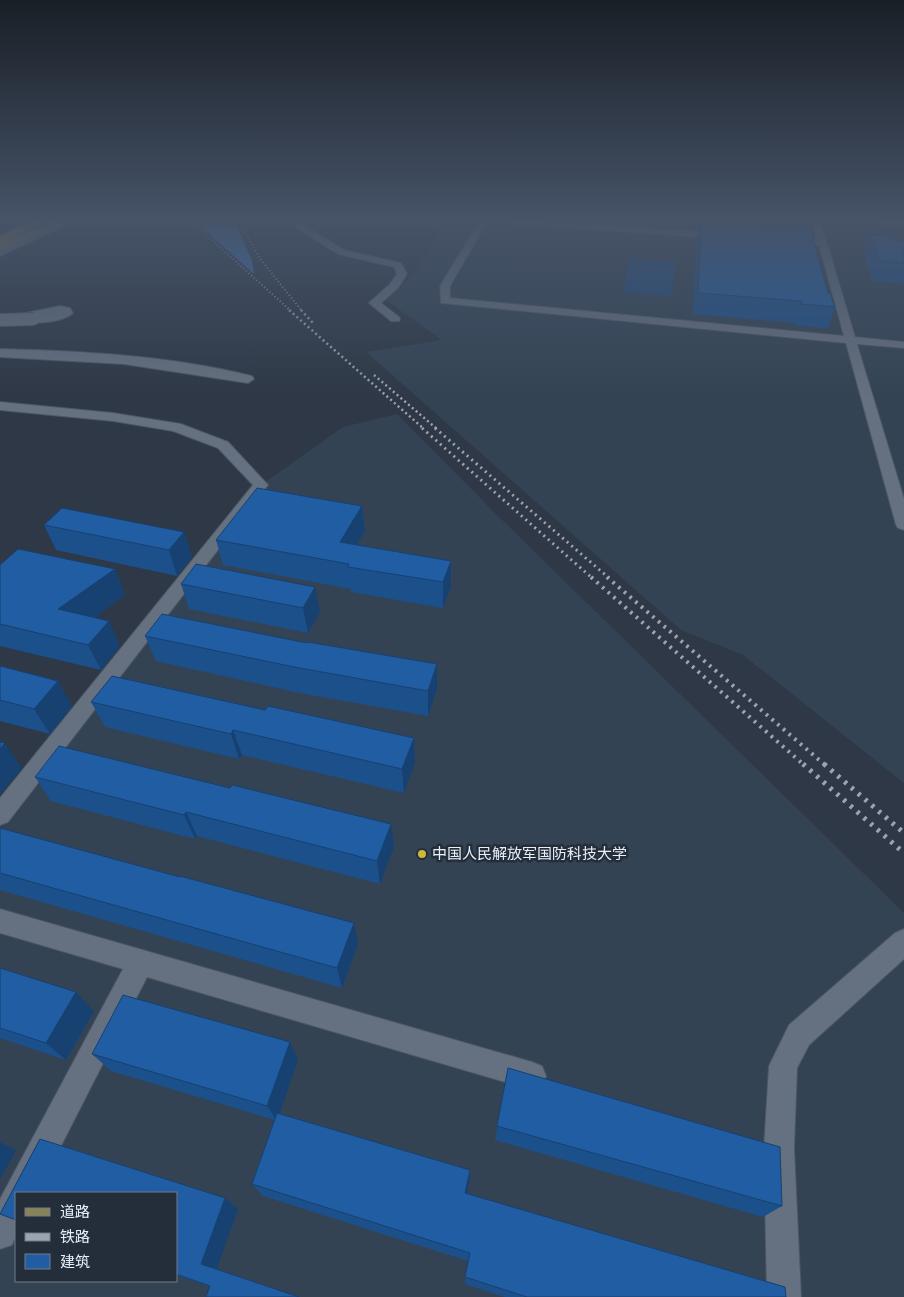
<svg xmlns="http://www.w3.org/2000/svg" width="904" height="1297" font-family="Literata,'Noto Sans SC',serif">
<rect width="100%" height="100%" fill="#2e3846"/>
<path fill="#344354" fill-rule="evenodd" d="M 429,217 L 904,217 L 904,783 L 743,655 L 681,630 L 366,352 L 442,340 L 386,300 L 416,271 L 437,237 Z
M 397,414 L 493,511 L 904,913 L 904,1297 L 0,1297 L 0,815 L 261,485 L 343,427 ZM 16,1193 L 176,1193 L 176,1281 L 16,1281 Z"/>
<path fill="#204c7f" d="M 630,258 L 676,262 L 672,296 L 623,292 Z"/>
<path fill="#3875bc" d="M 190,217 L 233,217 L 252,261 L 254,274 Z"/>
<g fill="none" stroke-linecap="round" stroke-linejoin="round">
<g stroke="#4d5661" stroke-width="2">
<path id="minor" d="M 74,217 L 84,217 L 0,256 L 0,250 Z
M 301,217 L 309,217 L 304,225 L 344,250 L 401,263 L 407,274 L 398,288 L 381,303 L 399,317 L 400,319 L 399,321 L 391,321 L 369,303 L 390,284 L 397,274 L 394,267 L 338,254 L 296,228 L 295,226 Z
M 482,217 L 722,233 L 727,236 L 722,239 L 487,222 L 450,286 L 450,298 L 844,336 L 819,245 L 790,244 L 785,241 L 790,238 L 817,240 L 811,217 L 848,217 L 904,220 L 904,226 L 820,220 L 855,337 L 904,342 L 904,348 L 857,344 L 904,499 L 904,530 L 898,528 L 896,525 L 846,343 L 441,303 L 440,286 Z
M 60,306 L 70,308 L 73,313 C 66,320 35,327 29,319 L 11,322 L 6,319 L 11,316 Z
M 0,349 C 83,351 172,356 252,376 L 254,379 L 248,383 L 124,364 L 0,357 Z
M 0,402 L 113,413 L 181,424 L 228,442 L 268,485 L 8,822 L 0,825 L 0,798 L 253,485 L 218,448 L 173,431 L 113,421 L 0,410 Z
M 0,909 L 532,1062 L 542,1066 L 546,1076 L 542,1086 L 532,1090 L 147,977 L 37,1193 L 16,1193 L 16,1235 L 12,1245 L 0,1249 L 0,1199 L 123,969 L 0,933 Z
M 904,929 L 904,959 L 809,1045 L 797,1068 L 794,1148 L 801,1297 L 767,1297 L 764,1148 L 769,1066 L 789,1025 L 895,933 Z"/>
</g>
<g stroke="#4d5661" stroke-width="3">
<path id="major" d="M 62,217 L 75,217 L 0,251 L 0,244 Z"/>
</g>
<g stroke="#4d5661" stroke-width="3">
<path id="highway" d="M 38,217 L 52,217 L 0,245 L 0,236 Z"/>
</g>
<use href="#minor" fill="#657180" fill-rule="evenodd"/>
<use href="#major" fill="#878257" fill-rule="evenodd"/>
<use href="#highway" fill="#9d8e3c" fill-rule="evenodd"/>
<path stroke="#9ca4af" stroke-width="2" stroke-dasharray="1 2.5" stroke-linecap="butt" d="M 186,217 L 291,311
M 236,217 L 261,260 L 302,311"/>
<path stroke="#9ca4af" stroke-width="2.5" stroke-dasharray="2 3" stroke-linecap="butt" d="M 289,310 L 424,429
M 301,310 L 313,323
M 374,375 L 437,429"/>
<path stroke="#9ca4af" stroke-width="3" stroke-dasharray="2 4" stroke-linecap="butt" d="M 422,428 L 592,578
M 435,428 L 609,578"/>
<path stroke="#9ca4af" stroke-width="4" stroke-dasharray="2.5 5" stroke-linecap="butt" d="M 591,577 L 804,765
M 607,577 L 825,765"/>
<path stroke="#9ca4af" stroke-width="5" stroke-dasharray="3 6" stroke-linecap="butt" d="M 803,764 L 904,853
M 824,764 L 904,833"/>
<g stroke="#4d5661" stroke-width="14" stroke-linecap="butt">
<path id="minor-bridge" d="M 0,320 L 34,319"/>
</g>
<use href="#minor-bridge" stroke="#657180" stroke-width="12"/>
</g>
<path fill="#1c508b" d="M 701,220 L 828,293 L 835,307 L 828,329 L 795,325 L 794,323 L 693,314 L 697,238 Z
M 871,235 L 889,239 L 904,241 L 904,284 L 872,281 L 864,254 Z
M 362,506 L 365,531 L 356,545 L 451,561 L 451,586 L 443,608 L 351,592 L 351,589 L 223,565 L 216,540 Z
M 44,525 L 184,532 L 192,557 L 177,576 L 56,550 Z
M 196,564 L 320,612 L 308,633 L 189,609 L 181,584 Z
M 0,565 L 115,569 L 125,595 L 94,618 L 109,621 L 120,646 L 101,670 L 0,646 Z
M 145,636 L 307,643 L 437,664 L 437,689 L 428,716 L 300,693 L 156,661 Z
M 0,666 L 58,681 L 72,706 L 50,734 L 0,721 Z
M 91,702 L 265,710 L 414,738 L 415,763 L 404,793 L 242,755 L 239,759 L 105,727 Z
M 35,777 L 394,847 L 380,884 L 197,836 L 195,839 L 51,801 Z
M 0,828 L 180,877 L 354,923 L 358,944 L 342,988 L 0,890 Z
M 0,968 L 94,1011 L 66,1060 L 0,1038 Z
M 290,1042 L 298,1060 L 279,1113 L 469,1182 L 467,1193 L 786,1297 L 505,1297 L 465,1284 L 468,1261 L 263,1196 L 252,1184 L 275,1120 L 111,1071 L 92,1054 Z
M 508,1068 L 782,1206 L 763,1217 L 495,1140 Z
M 40,1139 L 225,1198 L 238,1209 L 216,1269 L 299,1297 L 206,1297 L 210,1287 L 176,1275 L 176,1193 L 16,1193 L 16,1220 L 0,1214 Z"/>
<path fill="#164171" d="M 362,506 L 365,531 L 345,564 L 340,542 Z
M 184,532 L 192,557 L 177,576 L 169,550 Z
M 451,561 L 451,586 L 443,608 L 443,582 Z
M 115,569 L 125,595 L 71,635 L 58,609 Z
M 315,587 L 320,612 L 308,633 L 303,608 Z
M 109,621 L 120,646 L 101,670 L 88,645 Z
M 437,664 L 437,689 L 428,716 L 428,691 Z
M 58,681 L 72,706 L 50,734 L 34,709 Z
M 233,730 L 242,755 L 239,759 L 231,734 Z
M 414,738 L 415,763 L 404,793 L 402,769 Z
M 5,743 L 22,768 L 0,795 L 0,749 Z
M 186,812 L 197,836 L 195,839 L 184,815 Z
M 391,824 L 394,847 L 380,884 L 377,861 Z
M 354,923 L 358,944 L 342,988 L 337,968 Z
M 76,992 L 94,1011 L 66,1060 L 46,1043 Z
M 290,1042 L 298,1060 L 277,1121 L 267,1106 Z
M 0,1142 L 16,1151 L 0,1179 Z
M 470,1170 L 469,1182 L 465,1204 L 465,1193 Z
M 225,1198 L 238,1209 L 216,1271 L 201,1264 Z"/>
<path fill="#205da2" stroke="#164171" d="M 701,220 L 810,227 L 828,293 L 830,293 L 835,307 L 801,304 L 801,301 L 698,293 Z
M 871,235 L 888,236 L 889,239 L 904,241 L 904,263 L 880,261 Z
M 257,488 L 362,506 L 340,542 L 451,561 L 443,582 L 348,567 L 349,564 L 216,540 Z
M 62,508 L 184,532 L 169,550 L 44,525 Z
M 18,549 L 115,569 L 58,609 L 109,621 L 88,645 L 0,624 L 0,565 Z
M 196,564 L 315,587 L 303,608 L 181,584 Z
M 162,614 L 307,643 L 308,642 L 437,664 L 428,691 L 294,667 L 145,636 Z
M 0,666 L 58,681 L 34,709 L 0,700 Z
M 112,676 L 265,710 L 268,706 L 414,738 L 402,769 L 233,730 L 231,734 L 91,702 Z
M 0,742 L 5,743 L 0,749 Z
M 59,746 L 230,788 L 232,785 L 391,824 L 377,861 L 186,812 L 184,815 L 35,777 Z
M 0,828 L 180,877 L 180,876 L 354,923 L 337,968 L 0,873 Z
M 0,968 L 76,992 L 46,1043 L 0,1028 Z
M 123,995 L 290,1042 L 267,1106 L 92,1054 Z
M 508,1068 L 780,1147 L 782,1206 L 497,1126 Z
M 277,1113 L 470,1170 L 465,1193 L 785,1287 L 786,1297 L 527,1297 L 465,1277 L 470,1253 L 252,1184 Z
M 40,1139 L 225,1198 L 201,1264 L 299,1297 L 206,1297 L 210,1286 L 176,1274 L 176,1193 L 16,1193 L 16,1220 L 0,1214 Z"/>
<linearGradient id="sky" x2="0" y2="1"><stop stop-color="#191f26"/><stop offset="0.55" stop-color="#465368"/><stop offset="1" stop-color="#465368" stop-opacity="0"/></linearGradient>
<rect width="904" height="398" fill="url(#sky)"/>
<circle fill="#ceb837" stroke="#242e3b" stroke-width="2" cx="422" cy="854" r="5"/>
<g text-anchor="middle" stroke-width="5" stroke-linejoin="round" paint-order="stroke">
<g font-size="15" fill="#e8eff8" stroke="#242e3b" text-anchor="start">
<text x="432" y="859">中国人民解放军国防科技大学</text>
</g>
</g>
<rect x="15" y="1192" width="162" height="90" fill="#242e3b" stroke="#727b87"/>
<rect x="25" y="1208" width="25" height="8" fill="#878257" stroke="#727b87"/>
<text x="60" y="1217" font-size="15" fill="#e8eff8">道路</text>
<rect x="25" y="1233" width="25" height="8" fill="#9ca4af" stroke="#727b87"/>
<text x="60" y="1242" font-size="15" fill="#e8eff8">铁路</text>
<rect x="25" y="1254" width="25" height="15" fill="#205da2" stroke="#727b87"/>
<text x="60" y="1267" font-size="15" fill="#e8eff8">建筑</text>
</svg>
